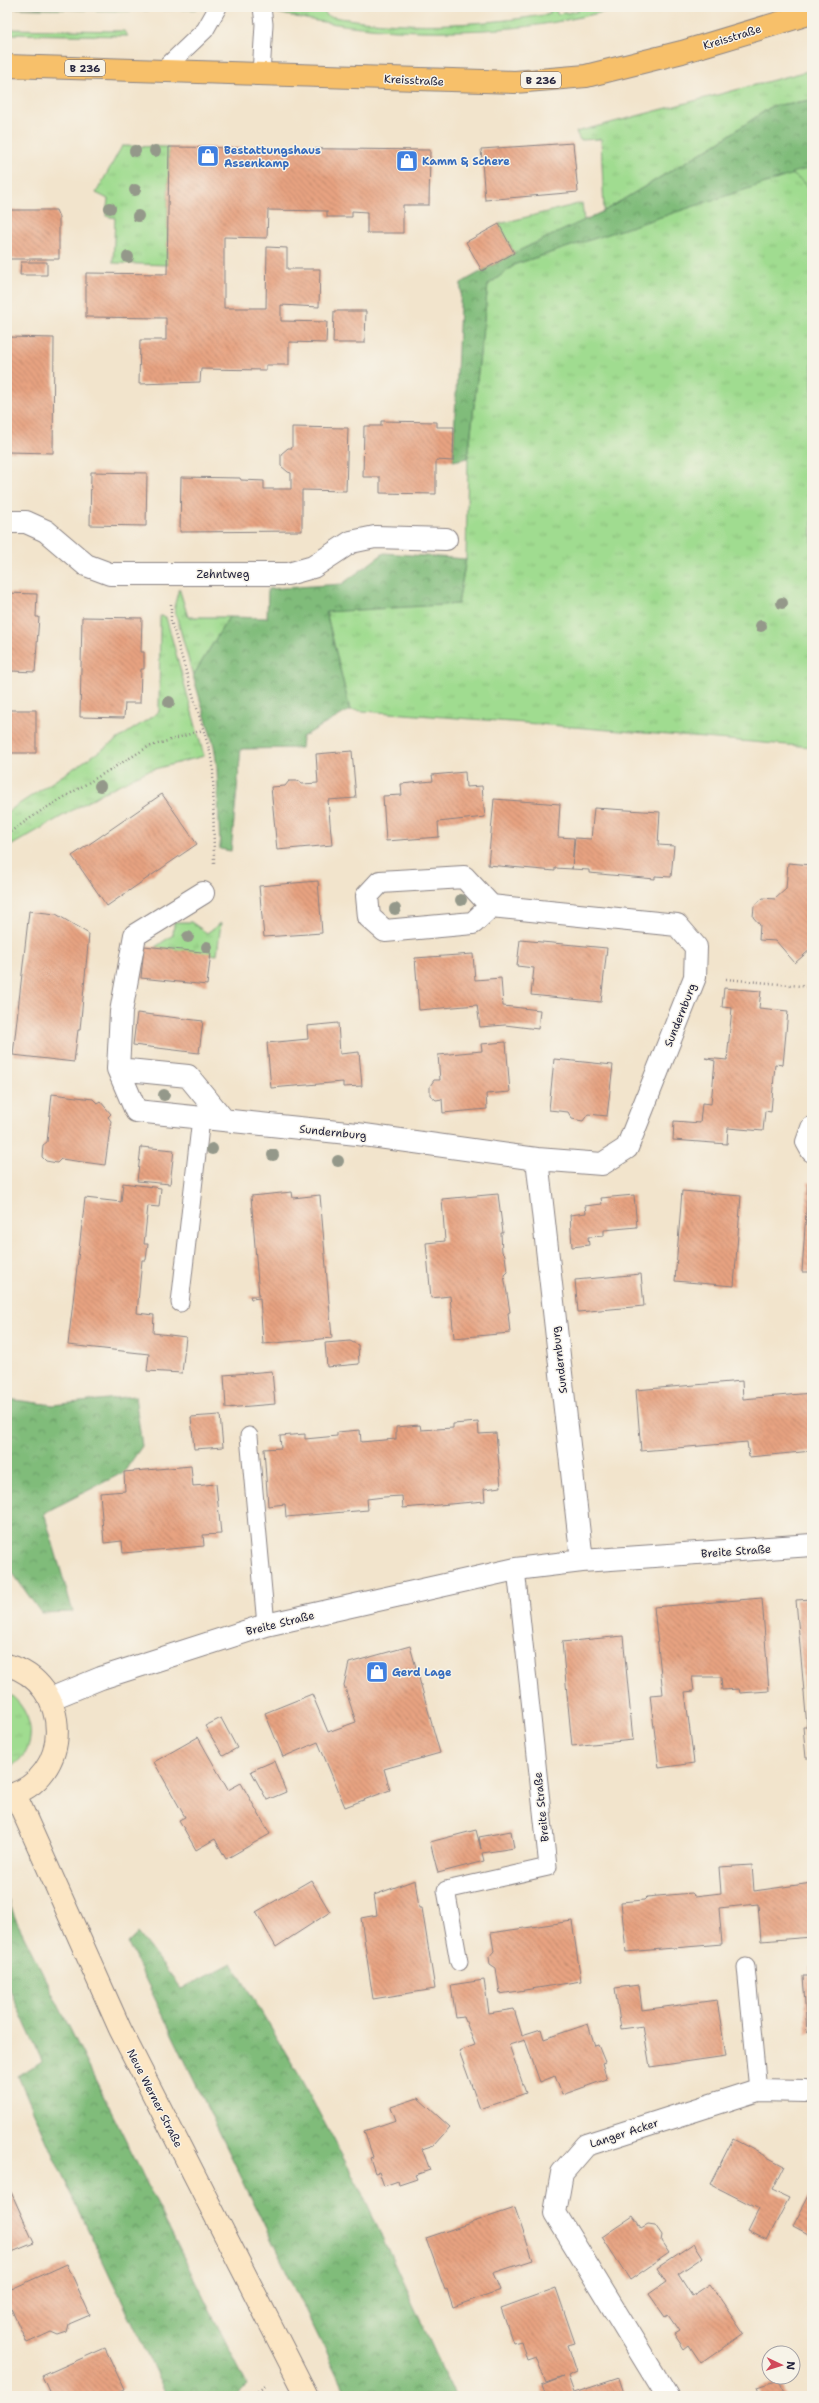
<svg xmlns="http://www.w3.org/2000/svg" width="819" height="2403" font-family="'Shantell Sans',sans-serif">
<defs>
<pattern id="grass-tufts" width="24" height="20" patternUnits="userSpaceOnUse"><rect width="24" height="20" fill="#a0dc90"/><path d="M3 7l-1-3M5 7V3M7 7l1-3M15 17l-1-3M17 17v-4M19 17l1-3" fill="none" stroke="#8abc7d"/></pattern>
<pattern id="forest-crowns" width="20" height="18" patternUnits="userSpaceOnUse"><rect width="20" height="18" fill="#80bc7a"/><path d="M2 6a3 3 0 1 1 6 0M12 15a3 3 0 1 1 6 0" fill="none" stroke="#689865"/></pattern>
<pattern id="building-back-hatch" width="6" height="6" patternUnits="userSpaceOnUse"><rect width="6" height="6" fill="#e7a381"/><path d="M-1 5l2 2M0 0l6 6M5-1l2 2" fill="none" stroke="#bb846b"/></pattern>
</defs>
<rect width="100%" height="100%" fill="#f7f3e8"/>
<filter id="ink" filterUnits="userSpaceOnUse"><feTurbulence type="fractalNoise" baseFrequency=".025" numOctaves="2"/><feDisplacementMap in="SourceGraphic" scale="8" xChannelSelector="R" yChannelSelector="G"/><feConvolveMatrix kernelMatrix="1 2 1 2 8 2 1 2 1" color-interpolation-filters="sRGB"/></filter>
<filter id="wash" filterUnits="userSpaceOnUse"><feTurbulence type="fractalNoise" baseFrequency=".012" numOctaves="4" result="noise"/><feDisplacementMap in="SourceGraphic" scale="16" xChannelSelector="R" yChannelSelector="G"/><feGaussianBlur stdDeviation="0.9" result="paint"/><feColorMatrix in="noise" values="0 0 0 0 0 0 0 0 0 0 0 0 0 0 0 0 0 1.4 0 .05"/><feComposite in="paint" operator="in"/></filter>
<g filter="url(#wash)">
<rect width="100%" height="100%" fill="#f2e4cc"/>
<path fill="url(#grass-tufts)" stroke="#617f66" d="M 196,7 L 196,9 L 125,11 L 7,8 Z
M 273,7 L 325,7 L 324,12 L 328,16 C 400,29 479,26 550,14 L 550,7 L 555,7 L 557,14 L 578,11 L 577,7 L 626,7 C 589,15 550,25 512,28 C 432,35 348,31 270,11 Z
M 7,29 L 124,31 L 128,36 L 7,34 Z
M 812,70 L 812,100 L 772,106 L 719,142 L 604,211 L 601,139 L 580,140 L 576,132 Z
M 122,146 L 169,147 L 167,265 L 113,263 L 115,218 L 106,216 L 108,199 L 96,193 Z
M 791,173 L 812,189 L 812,747 L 525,723 L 350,710 L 326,611 L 458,604 L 466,559 L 468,458 L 488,285 L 516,264 Z
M 582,203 L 584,221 L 514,253 L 499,224 Z
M 179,588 L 188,617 L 229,617 L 193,676 L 174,607 Z
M 160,616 L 166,617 L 204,756 L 147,771 L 104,792 L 7,848 L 7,812 L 159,712 Z
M 174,922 L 191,922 L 207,933 L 221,923 L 217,955 L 155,947 L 173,935 Z
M 7,1692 C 35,1712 41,1751 7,1769 Z"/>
<path fill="url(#forest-crowns)" stroke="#516f5a" d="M 812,100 L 812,168 L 516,264 L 488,285 L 468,458 L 453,461 L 461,283 L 514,253 L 604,211 L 719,142 L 772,106 Z
M 384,553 L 466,559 L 458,604 L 326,612 L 350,710 L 302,737 L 301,748 L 241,749 L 231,851 L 220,849 L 217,767 L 214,746 L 193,676 L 229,617 L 267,618 L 268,589 L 342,584 Z
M 135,1396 L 142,1446 L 124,1472 L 44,1513 L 73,1612 L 41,1613 L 7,1565 L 7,1399 L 53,1405 Z
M 7,1897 L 16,1920 L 247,2385 L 236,2396 L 167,2396 L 55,2160 L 18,2076 L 42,2061 L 7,1984 Z
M 138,1933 L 181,1989 L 232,1963 L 296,2070 L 360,2189 L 455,2396 L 347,2396 L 128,1943 Z"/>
<path fill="#a0dc90" stroke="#617f66" d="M 812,168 L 812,189 L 791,173 Z"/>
<g id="blocks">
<path fill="url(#building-back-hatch)" d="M 573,143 L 578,192 L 485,200 L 481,149 Z
M 169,147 L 430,150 L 429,205 L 403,205 L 403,233 L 367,233 L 367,212 L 352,211 L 352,217 L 327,217 L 327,211 L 268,210 L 267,238 L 224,237 L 224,308 L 266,308 L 267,247 L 287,248 L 287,269 L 320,269 L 319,307 L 281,305 L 281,321 L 327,322 L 326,343 L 289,342 L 289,365 L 266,365 L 266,370 L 201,369 L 200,382 L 139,384 L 140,340 L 166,340 L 166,318 L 86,317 L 86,273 L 167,274 Z
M 7,210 L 56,210 L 59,217 L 59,259 L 7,259 Z
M 499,224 L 514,253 L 482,271 L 466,242 Z
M 21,262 L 47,262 L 47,275 L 20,275 Z
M 334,311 L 366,311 L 365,343 L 333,343 Z
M 7,337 L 54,338 L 53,453 L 7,452 Z
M 381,421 L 437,422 L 437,427 L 454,427 L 453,461 L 436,460 L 436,494 L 380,493 L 380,477 L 363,477 L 364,426 L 381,426 Z
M 292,427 L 348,428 L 346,491 L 302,490 L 302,531 L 180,532 L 181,477 L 240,478 L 241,480 L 264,481 L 264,489 L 291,489 L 291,473 L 288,472 L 281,466 L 281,454 L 288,448 L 292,448 Z
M 91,472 L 147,473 L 146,526 L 90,525 Z
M 7,593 L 37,594 L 36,617 L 39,617 L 35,672 L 12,671 L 9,677 L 7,677 Z
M 82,617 L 142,618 L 141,652 L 144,652 L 144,669 L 141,669 L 140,703 L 125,703 L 124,718 L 80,717 Z
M 7,710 L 36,710 L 36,753 L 7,753 Z
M 352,751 L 356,798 L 328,800 L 332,845 L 277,850 L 271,787 L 285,786 L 289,781 L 298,781 L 302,784 L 318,783 L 316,754 Z
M 465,772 L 466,787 L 482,786 L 485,817 L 438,822 L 439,837 L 386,841 L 383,796 L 402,795 L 401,784 L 433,781 L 432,775 Z
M 162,794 L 197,844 L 107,906 L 72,856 Z
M 494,799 L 560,804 L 558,837 L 574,838 L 572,869 L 555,868 L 555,871 L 488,865 Z
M 594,808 L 660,812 L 658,845 L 674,846 L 671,877 L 655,876 L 655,879 L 589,873 L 589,870 L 572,869 L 575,838 L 591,839 Z
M 788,863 L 812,865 L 812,948 L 795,963 L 776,941 L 759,940 L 760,925 L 753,917 L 754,906 L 763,898 L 775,899 L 786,889 Z
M 318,881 L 322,933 L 264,937 L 259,886 Z
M 29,911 L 56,914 L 89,934 L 80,1030 L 78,1030 L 74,1062 L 13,1055 Z
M 520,940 L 607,948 L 601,1002 L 531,995 L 534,968 L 517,966 Z
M 144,946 L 211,953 L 207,985 L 141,978 Z
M 473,954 L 475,980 L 501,978 L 503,1006 L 540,1010 L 538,1029 L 505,1025 L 480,1027 L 477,1005 L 419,1010 L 415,958 Z
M 724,988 L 761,991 L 759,1008 L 788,1011 L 783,1065 L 775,1064 L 771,1112 L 765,1111 L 763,1131 L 728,1128 L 727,1144 L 673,1140 L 674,1121 L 700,1123 L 702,1103 L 711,1104 L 715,1061 L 705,1058 L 727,1060 L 732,1008 L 722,1007 Z
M 137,1013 L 203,1021 L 199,1053 L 133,1045 Z
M 338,1023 L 340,1054 L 359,1052 L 362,1086 L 343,1087 L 343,1082 L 271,1088 L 267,1043 L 308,1039 L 307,1026 Z
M 506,1042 L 510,1092 L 486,1094 L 487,1109 L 443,1113 L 442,1099 L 436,1100 L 430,1095 L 430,1086 L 434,1080 L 440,1080 L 438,1055 L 482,1051 L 481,1044 Z
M 554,1059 L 613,1065 L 607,1116 L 588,1114 L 583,1121 L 572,1119 L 568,1112 L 549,1110 Z
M 52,1094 L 93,1099 L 97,1103 L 100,1101 L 111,1114 L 108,1117 L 111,1121 L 105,1165 L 61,1159 L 57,1163 L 46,1161 L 42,1157 L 43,1145 L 47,1142 Z
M 141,1147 L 174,1150 L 170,1184 L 137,1181 Z
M 808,1182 L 812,1183 L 812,1272 L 802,1272 Z
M 123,1183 L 161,1188 L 159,1207 L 148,1206 L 144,1244 L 148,1244 L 146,1260 L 142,1260 L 137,1313 L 154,1315 L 153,1333 L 186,1337 L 182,1373 L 147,1371 L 149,1354 L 68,1345 L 85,1198 L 121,1202 Z
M 682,1191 L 741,1196 L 734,1286 L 675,1281 Z
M 292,1192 L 293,1198 L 320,1195 L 332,1338 L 263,1344 L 260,1298 L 251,1299 L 250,1296 L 259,1296 L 251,1196 Z
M 498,1194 L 503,1233 L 501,1233 L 502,1252 L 505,1255 L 507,1272 L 504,1275 L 510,1312 L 508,1313 L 510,1333 L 454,1338 L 450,1296 L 431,1298 L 426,1243 L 445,1241 L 442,1199 Z
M 634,1195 L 637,1227 L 604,1230 L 604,1236 L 588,1237 L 589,1245 L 572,1247 L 570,1215 L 586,1213 L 585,1206 L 602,1204 L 601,1198 Z
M 641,1274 L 644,1306 L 578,1312 L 575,1280 Z
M 350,1341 L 358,1345 L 359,1364 L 327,1367 L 325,1343 Z
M 272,1371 L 275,1404 L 226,1408 L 224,1375 Z
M 742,1381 L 743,1399 L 812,1393 L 812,1451 L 749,1457 L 747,1442 L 641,1451 L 636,1390 Z
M 220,1415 L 223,1447 L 194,1449 L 191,1417 Z
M 478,1422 L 479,1434 L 496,1433 L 501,1487 L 484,1489 L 485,1501 L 403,1508 L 402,1496 L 384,1497 L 367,1499 L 368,1510 L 286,1517 L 285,1504 L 268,1506 L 264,1449 L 281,1448 L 280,1436 L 305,1434 L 305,1439 L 337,1436 L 337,1432 L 360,1430 L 361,1442 L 396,1439 L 396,1427 L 420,1425 L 421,1430 L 453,1428 L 453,1424 Z
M 191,1466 L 193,1486 L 216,1484 L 221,1534 L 203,1535 L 204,1546 L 123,1553 L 122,1541 L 104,1543 L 100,1493 L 125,1491 L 124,1472 Z
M 762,1598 L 769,1691 L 740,1693 L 739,1689 L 722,1690 L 721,1677 L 692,1677 L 694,1691 L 685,1692 L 694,1763 L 659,1768 L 650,1695 L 663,1694 L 654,1607 Z
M 812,1599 L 812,1758 L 806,1758 L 803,1727 L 807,1727 L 796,1600 Z
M 623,1636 L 633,1740 L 572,1746 L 562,1642 Z
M 410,1646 L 440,1753 L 384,1769 L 390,1790 L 345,1807 L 318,1742 L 283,1757 L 265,1713 L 312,1694 L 328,1732 L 356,1722 L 344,1685 L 349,1663 Z
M 221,1718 L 237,1748 L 223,1756 L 205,1726 Z
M 198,1737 L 228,1790 L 241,1783 L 270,1834 L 226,1859 L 215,1839 L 196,1850 L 179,1820 L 185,1817 L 154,1762 Z
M 274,1761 L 286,1792 L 267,1800 L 251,1771 Z
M 476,1830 L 481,1849 L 479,1837 L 511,1831 L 514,1848 L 482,1853 L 484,1861 L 438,1873 L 430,1842 Z
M 752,1865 L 754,1891 L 812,1883 L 812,1937 L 761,1941 L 758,1904 L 719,1908 L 722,1944 L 626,1952 L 621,1902 L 644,1900 L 647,1897 L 692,1893 L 695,1896 L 721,1893 L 719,1867 Z
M 311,1880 L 330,1912 L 276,1947 L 256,1912 Z
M 415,1880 L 419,1908 L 422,1908 L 435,1989 L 373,1999 L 361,1918 L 377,1915 L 374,1895 Z
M 572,1921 L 581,1981 L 500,1994 L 496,1969 L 490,1965 L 489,1957 L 494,1951 L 491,1933 Z
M 809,1967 L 812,1967 L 812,2031 L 807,2032 L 803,1976 L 810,1976 Z
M 484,1980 L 489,2013 L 514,2009 L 522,2035 L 541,2029 L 544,2039 L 588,2024 L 595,2046 L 598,2045 L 605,2062 L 602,2063 L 607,2079 L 562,2095 L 555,2076 L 540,2082 L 525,2040 L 509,2045 L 526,2093 L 480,2109 L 459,2051 L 475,2045 L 464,2017 L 456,2018 L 451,1985 Z
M 639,1985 L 642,2010 L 717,2000 L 726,2056 L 650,2067 L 643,2026 L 621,2029 L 615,1988 Z
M 418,2098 L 450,2127 L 434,2145 L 422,2149 L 430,2170 L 415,2175 L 417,2179 L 399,2185 L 398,2181 L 384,2186 L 379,2172 L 375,2173 L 370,2158 L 373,2157 L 364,2131 L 396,2120 L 391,2107 Z
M 733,2139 L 784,2166 L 772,2190 L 789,2198 L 767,2240 L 748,2231 L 759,2209 L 710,2184 Z
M 812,2190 L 812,2236 L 793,2226 Z
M 11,2192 L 34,2243 L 7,2254 L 7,2194 Z
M 515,2208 L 533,2260 L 493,2273 L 500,2290 L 453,2307 L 447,2289 L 445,2290 L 426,2238 Z
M 633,2216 L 641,2228 L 648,2224 L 655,2225 L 662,2235 L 661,2241 L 669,2253 L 630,2280 L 602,2237 Z
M 694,2243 L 703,2257 L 678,2274 L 692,2296 L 710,2284 L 744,2333 L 701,2363 L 689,2345 L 684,2349 L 674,2334 L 679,2331 L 668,2315 L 665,2317 L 649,2294 L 666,2282 L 657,2268 Z
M 67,2264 L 90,2315 L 69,2324 L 67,2332 L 58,2335 L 51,2332 L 27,2343 L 7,2300 L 7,2291 Z
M 556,2288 L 575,2343 L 568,2345 L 577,2372 L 568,2376 L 574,2393 L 619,2378 L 625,2396 L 545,2396 L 541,2386 L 563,2377 L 546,2383 L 536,2357 L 527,2360 L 521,2341 L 513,2343 L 501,2308 Z
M 105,2348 L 124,2389 L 108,2396 L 51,2396 L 42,2376 Z
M 779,2380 L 785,2396 L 761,2396 L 758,2387 Z"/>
</g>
</g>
<g filter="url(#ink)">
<use href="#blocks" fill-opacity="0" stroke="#8a8384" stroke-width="1"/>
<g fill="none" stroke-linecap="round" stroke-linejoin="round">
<g stroke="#8a8384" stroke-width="19">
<path id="service" d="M 163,70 L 205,30 L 218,7
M 261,74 L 264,24 L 262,7
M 180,1303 L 201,1118
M 249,1436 L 266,1625
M 459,1962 L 446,1890 L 548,1867 L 516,1569
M 746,1967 L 758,2090"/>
</g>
<g stroke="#8a8384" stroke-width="24">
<path id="minor" d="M 7,522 L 26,522 L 46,531 L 86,565 L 110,574 L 288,574 L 313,567 L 351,542 L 375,537 L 446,539
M 203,893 L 135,935 L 121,1012 L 118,1069 L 136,1111 L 357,1134 L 537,1159 L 602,1164 L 627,1148 L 695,977 L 696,947 L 677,925 L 491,906 L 464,877 L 380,882 L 367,896 L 369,917 L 385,931 L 473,923 L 491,906
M 118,1069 L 188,1076 L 224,1120
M 812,1128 L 807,1142 L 812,1151
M 537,1159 L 582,1561
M 50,1699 L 101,1678 L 266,1625 L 516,1569 L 582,1561 L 812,1545
M 667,2396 L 555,2213 L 562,2173 L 586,2145 L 758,2090 L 805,2091"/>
</g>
<g stroke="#8a8384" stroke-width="24">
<path id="secondary" d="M 7,1665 C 73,1683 74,1779 7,1796
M 15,1794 L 120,2029 L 307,2396"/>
</g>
<g stroke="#8a8384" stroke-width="24">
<path id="primary" d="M 7,66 L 515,82 L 586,76 L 682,52 L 812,13"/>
</g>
<path stroke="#8a8384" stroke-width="2.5" stroke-dasharray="1 3" stroke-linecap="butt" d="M 171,604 L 171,621 L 213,762 L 214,863
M 7,834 L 41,811 L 148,747 L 203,730
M 726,979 L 812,987
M 251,2396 L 267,2385"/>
<use href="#service" stroke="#fff" stroke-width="17"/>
<use href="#minor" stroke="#fff" stroke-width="22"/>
<use href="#secondary" stroke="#fce6c4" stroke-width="22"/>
<use href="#primary" stroke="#f7c06b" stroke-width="22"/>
</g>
<g fill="#94988a">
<circle cx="135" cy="151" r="6"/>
<circle cx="155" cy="151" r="6"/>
<circle cx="135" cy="190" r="6"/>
<circle cx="110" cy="208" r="6"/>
<circle cx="138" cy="216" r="6"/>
<circle cx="128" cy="257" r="6"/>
<circle cx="782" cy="603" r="6"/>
<circle cx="761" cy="626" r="6"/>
<circle cx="169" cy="702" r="6"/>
<circle cx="100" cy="786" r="6"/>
<circle cx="461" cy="900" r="6"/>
<circle cx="395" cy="909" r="6"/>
<circle cx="188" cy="937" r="6"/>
<circle cx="207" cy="947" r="6"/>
<circle cx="164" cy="1095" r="6"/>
<circle cx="212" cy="1149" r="6"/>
<circle cx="273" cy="1155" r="6"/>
<circle cx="338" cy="1161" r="6"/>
</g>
</g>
<defs>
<g id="shop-square" transform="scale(1.15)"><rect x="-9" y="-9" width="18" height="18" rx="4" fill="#3f7fe0" stroke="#f7f3e8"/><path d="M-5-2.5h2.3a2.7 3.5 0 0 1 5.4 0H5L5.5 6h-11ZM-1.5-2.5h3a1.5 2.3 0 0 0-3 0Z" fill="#fff"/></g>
</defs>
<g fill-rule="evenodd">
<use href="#shop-square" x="208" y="156"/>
<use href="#shop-square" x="407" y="161"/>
<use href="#shop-square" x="377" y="1672"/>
</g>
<g text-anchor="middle" stroke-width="3" stroke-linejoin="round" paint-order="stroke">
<g fill="#f7f3e8" stroke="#62616f" stroke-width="1">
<rect x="65" y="60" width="40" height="16" rx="3"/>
<rect x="521" y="72" width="40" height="16" rx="3"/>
</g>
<g font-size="10" font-weight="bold" fill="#22223b">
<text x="85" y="72">B 236</text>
<text x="541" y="84">B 236</text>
</g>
<g font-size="11" fill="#22223b" stroke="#f7f3e8">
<text transform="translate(732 37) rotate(-17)" y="4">Kreisstraße</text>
<text transform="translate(414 80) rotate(3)" y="4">Kreisstraße</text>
<text x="223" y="578">Zehntweg</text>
<text transform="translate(680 1015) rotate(-68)" y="4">Sundernburg</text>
<text transform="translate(333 1132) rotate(6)" y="4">Sundernburg</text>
<text transform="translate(559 1360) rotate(-97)" y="4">Sundernburg</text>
<text transform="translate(736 1551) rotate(-4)" y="4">Breite Straße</text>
<text transform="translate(280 1623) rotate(-14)" y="4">Breite Straße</text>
<text transform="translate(541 1807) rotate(-96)" y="4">Breite Straße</text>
<text transform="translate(155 2098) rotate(63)" y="4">Neue Werner Straße</text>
<text transform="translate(624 2133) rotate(-18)" y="4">Langer Acker</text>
</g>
<g font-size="11" font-weight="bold" fill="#366cbe" stroke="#f7f3e8" text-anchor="start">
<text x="224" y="154">Bestattungshaus<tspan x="224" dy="13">Assenkamp</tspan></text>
<text x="422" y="165">Kamm &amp; Schere</text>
<text x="392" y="1676">Gerd Lage</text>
</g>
</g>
<rect width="819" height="2403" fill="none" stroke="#f7f3e8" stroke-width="24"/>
<g transform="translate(781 2365) rotate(94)"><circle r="19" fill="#f7f3e8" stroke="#a29fa3"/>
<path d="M0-3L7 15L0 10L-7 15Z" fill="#d1495b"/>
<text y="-6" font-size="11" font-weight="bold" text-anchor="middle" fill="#22223b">N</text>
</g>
</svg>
